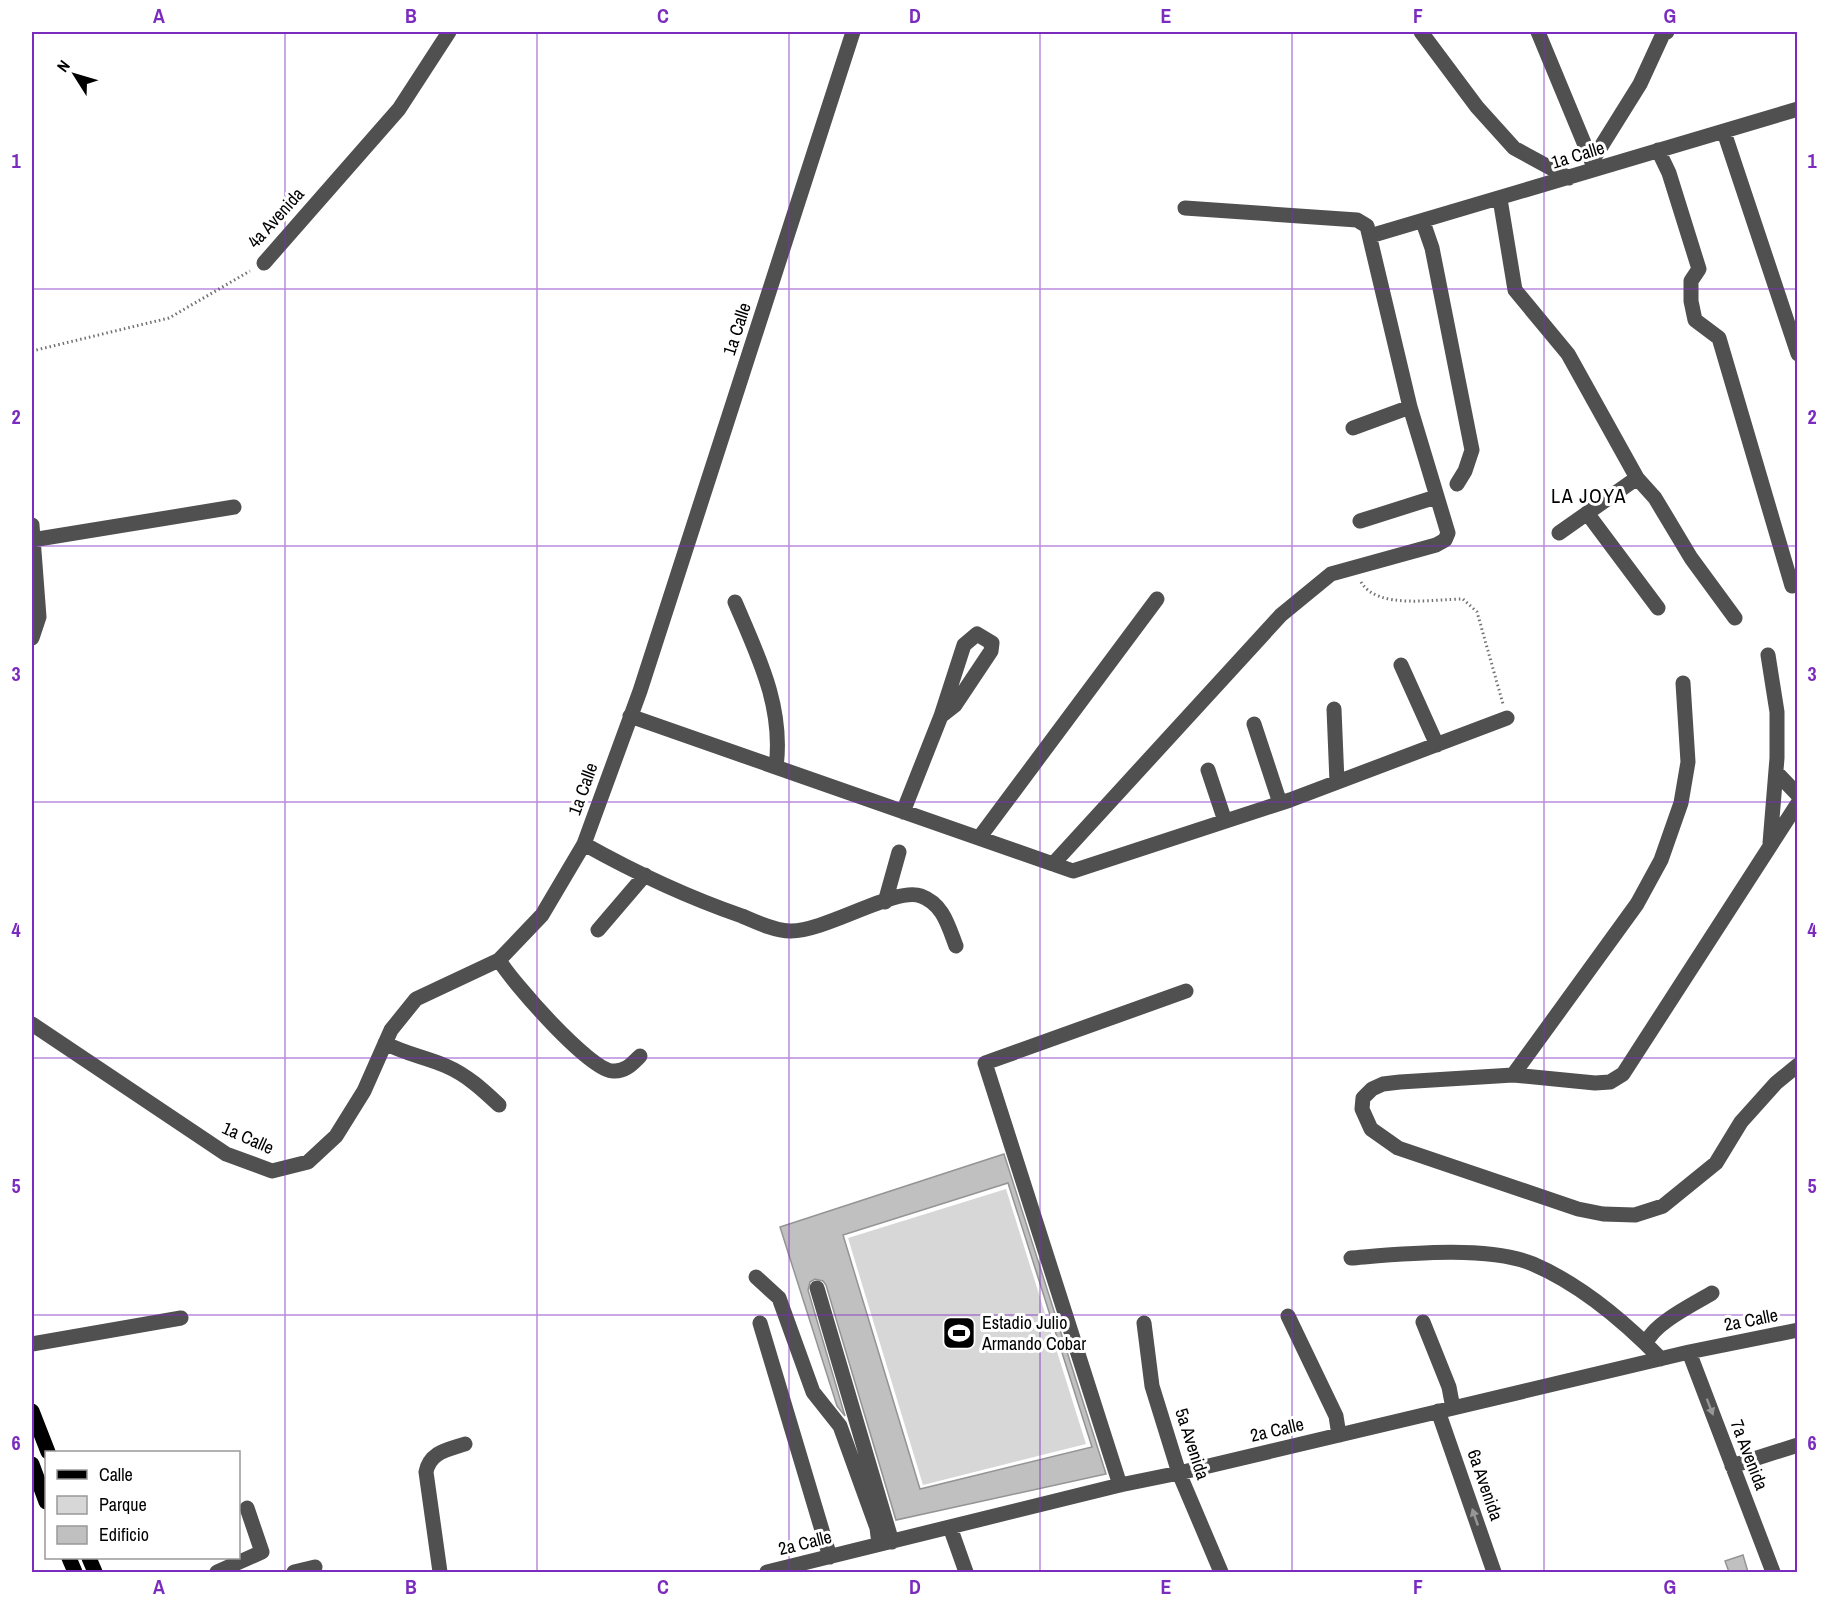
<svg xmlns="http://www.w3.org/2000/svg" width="1829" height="1604" font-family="'Archivo Narrow',sans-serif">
<rect width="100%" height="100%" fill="#fff"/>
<path fill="#d7d7d7" d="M 1006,1189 L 1086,1444 L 923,1485 L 848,1238 Z"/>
<path fill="#c0c0c0" stroke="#949494" stroke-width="1.5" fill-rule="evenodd" d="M 1004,1154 L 1106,1474 L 896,1520 L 826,1285 L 823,1281 L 815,1279 L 810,1282 L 808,1290 L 845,1416 L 837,1406 L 780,1227 ZM 1008,1183 L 1092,1447 L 920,1489 L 843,1235 Z
M 1743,1555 L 1748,1572 L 1729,1572 L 1725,1561 Z"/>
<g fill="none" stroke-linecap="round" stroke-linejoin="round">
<path stroke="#727272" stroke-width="3" stroke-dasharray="1.5 3" stroke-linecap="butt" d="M 32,351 L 169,318 L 250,271
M 1361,582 C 1377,610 1434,599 1463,599 L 1477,612 L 1503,704"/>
<path stroke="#505050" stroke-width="15" d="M 1421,32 L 1477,107 L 1514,148 L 1569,178
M 1538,32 L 1594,167
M 1724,132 L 1798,354
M 1658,150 L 1669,173 L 1699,269 L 1691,281 L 1691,301 L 1695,320 L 1719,338 L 1792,586
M 1592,161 L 1640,84 L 1663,34 L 1667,32
M 1500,199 L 1515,290 L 1568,354 L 1637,478 L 1655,498 L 1691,558 L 1735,618
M 1423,222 L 1432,248 L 1472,450 L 1465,471 L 1457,484
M 1370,236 L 1798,109
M 264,263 L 399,109 L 449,32
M 1353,428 L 1410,407
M 1587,513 L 1658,608
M 1360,521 L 1436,497
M 32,525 L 39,617 L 32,638
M 1559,533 L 1637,478
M 32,540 L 234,507
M 735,602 C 758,656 784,707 776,767
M 1768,655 L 1777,712 L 1777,758 L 1770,843
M 1401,665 L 1437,745
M 1334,709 L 1337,782
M 630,716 L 1073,871 L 1290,800 L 1507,718
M 1254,724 L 1280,803
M 1208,770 L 1225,821
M 1776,772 L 1798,795
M 1798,803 L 1623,1074 L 1610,1082 L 1595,1083 L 1513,1075 L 1400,1082 L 1383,1084 L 1372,1089 L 1363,1098 L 1362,1109 L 1371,1129 L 1398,1148 L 1578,1209 L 1603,1214 L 1635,1215 L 1663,1206 L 1716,1163 L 1741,1122 L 1776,1083 L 1798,1065
M 903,812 L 941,716 L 964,645 L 977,634 L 992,643 L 991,651 L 955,705 L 941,716
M 979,838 L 1157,599
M 584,844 C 634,872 687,897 742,916 C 756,922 775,931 790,931 C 825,932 896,886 921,896 C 943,904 948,925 956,946
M 1053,864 L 1281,615 L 1331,574 L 1436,545 L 1445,540 L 1448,533 L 1410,407 L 1367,226 L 1357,220 L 1185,208
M 885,902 L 899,852
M 598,930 L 645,875
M 499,960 C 512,982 590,1071 613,1071 C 625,1072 632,1064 640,1056
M 32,1024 L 226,1154 L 272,1171 L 308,1162 L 336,1136 L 364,1091 L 391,1030 L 416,999 L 499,960 L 542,915 L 584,844 L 640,691 L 853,32
M 385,1043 C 405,1054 426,1057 446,1066 C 467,1075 483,1090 499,1105
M 1513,1075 L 1637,904 L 1661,860 L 1681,803 L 1688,762 L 1683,683
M 1351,1258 C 1402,1254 1487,1245 1533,1264 C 1582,1285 1624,1321 1661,1359
M 756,1277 L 779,1298 L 813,1392 L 840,1426 L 877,1528 L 879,1544
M 817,1288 L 892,1542
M 1288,1316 L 1336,1416 L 1339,1435
M 1423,1322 L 1449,1387 L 1453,1408
M 760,1323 L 830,1557
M 1144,1323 L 1152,1386 L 1179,1473 L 1221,1572
M 32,1344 L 181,1318
M 1646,1344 C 1652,1324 1694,1304 1712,1293
M 1689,1352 L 1773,1572
M 1438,1411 L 1494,1572
M 1732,1466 L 1798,1445
M 1120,1485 L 985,1063 L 1186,991
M 950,1527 L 966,1572
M 217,1572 L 262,1552 L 247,1508
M 294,1572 L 315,1567
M 440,1572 L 426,1472 C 430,1452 447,1450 465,1444
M 767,1572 L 1120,1485 L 1179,1473 L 1689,1352 L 1798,1330"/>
<path stroke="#000" stroke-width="15" d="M 32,1411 L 48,1452
M 32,1464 L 46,1502
M 69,1558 L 75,1572
M 89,1558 L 95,1572"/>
</g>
<defs><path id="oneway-solid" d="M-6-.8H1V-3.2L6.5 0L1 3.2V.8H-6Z" transform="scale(1.5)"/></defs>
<g fill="#969696">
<use href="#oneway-solid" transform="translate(1710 1407) rotate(69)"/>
<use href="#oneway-solid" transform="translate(1475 1517) rotate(-109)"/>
</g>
<path fill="none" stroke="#7b2cbf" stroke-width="1.5" stroke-opacity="0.55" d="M 285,32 L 285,1572M 537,32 L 537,1572M 789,32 L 789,1572M 1040,32 L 1040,1572M 1292,32 L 1292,1572M 1544,32 L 1544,1572M 32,289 L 1798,289M 32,546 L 1798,546M 32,802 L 1798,802M 32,1058 L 1798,1058M 32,1315 L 1798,1315"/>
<defs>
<g id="stadium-square" transform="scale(1.725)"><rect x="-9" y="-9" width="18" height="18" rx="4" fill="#000" stroke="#fff"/><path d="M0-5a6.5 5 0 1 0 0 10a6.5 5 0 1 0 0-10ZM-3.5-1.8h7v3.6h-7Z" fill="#fff"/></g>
</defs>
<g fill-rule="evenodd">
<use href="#stadium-square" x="959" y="1333"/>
</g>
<g text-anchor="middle" stroke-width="6" stroke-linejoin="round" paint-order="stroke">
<g font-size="18" fill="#000" stroke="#fff">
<text transform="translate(1578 155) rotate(-17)" y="6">1a Calle</text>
<text transform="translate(276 218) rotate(-48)" y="6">4a Avenida</text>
<text transform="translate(737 329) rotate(-72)" y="6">1a Calle</text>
<text transform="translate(583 789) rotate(-70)" y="6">1a Calle</text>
<text transform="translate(248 1138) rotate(24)" y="6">1a Calle</text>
<text transform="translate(1751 1320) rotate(-11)" y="6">2a Calle</text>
<text transform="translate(1277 1430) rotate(-13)" y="6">2a Calle</text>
<text transform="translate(1192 1444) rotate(72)" y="6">5a Avenida</text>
<text transform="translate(1749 1455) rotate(69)" y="6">7a Avenida</text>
<text transform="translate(1485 1485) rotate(71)" y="6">6a Avenida</text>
<text transform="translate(805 1543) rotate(-14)" y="6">2a Calle</text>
</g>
<g font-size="18" fill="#000" stroke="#fff" text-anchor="start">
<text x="982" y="1329">Estadio Julio<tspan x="982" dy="21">Armando Cobar</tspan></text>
</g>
<g font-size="20" letter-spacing="1.5" fill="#000" stroke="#fff">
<text x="1589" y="503">LA JOYA</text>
</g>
</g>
<rect width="1829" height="1604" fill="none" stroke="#ffffff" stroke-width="66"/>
<rect x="45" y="1451" width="195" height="108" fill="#ffffff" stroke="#999999" stroke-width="1.5"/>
<rect x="57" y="1470" width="30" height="9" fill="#000000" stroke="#999999" stroke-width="1.5"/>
<text x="99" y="1481" font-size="18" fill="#000000">Calle</text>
<rect x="57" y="1496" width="30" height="18" fill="#d7d7d7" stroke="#999999" stroke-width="1.5"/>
<text x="99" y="1511" font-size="18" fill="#000000">Parque</text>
<rect x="57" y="1526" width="30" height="18" fill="#c0c0c0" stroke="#999999" stroke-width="1.5"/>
<text x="99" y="1541" font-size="18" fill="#000000">Edificio</text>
<g transform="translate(75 75) rotate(307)" stroke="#ffffff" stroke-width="4.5" paint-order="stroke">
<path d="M0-4.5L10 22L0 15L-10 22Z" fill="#000000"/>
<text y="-9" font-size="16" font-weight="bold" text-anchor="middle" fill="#000000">N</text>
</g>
<rect x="33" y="33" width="1763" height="1538" fill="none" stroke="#7b2cbf" stroke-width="2"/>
<g font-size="20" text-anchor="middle" font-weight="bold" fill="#7b2cbf">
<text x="159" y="23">A</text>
<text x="411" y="23">B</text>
<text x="663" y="23">C</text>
<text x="915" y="23">D</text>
<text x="1166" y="23">E</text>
<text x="1418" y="23">F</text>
<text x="1670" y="23">G</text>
<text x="16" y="168">1</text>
<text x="1812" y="168">1</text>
<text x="16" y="424">2</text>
<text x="1812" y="424">2</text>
<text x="16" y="681">3</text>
<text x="1812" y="681">3</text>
<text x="16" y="937">4</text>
<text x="1812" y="937">4</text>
<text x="16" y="1193">5</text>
<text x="1812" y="1193">5</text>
<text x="16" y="1450">6</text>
<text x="1812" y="1450">6</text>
<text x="159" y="1594">A</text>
<text x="411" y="1594">B</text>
<text x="663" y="1594">C</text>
<text x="915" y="1594">D</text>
<text x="1166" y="1594">E</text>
<text x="1418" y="1594">F</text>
<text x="1670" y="1594">G</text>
</g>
</svg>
